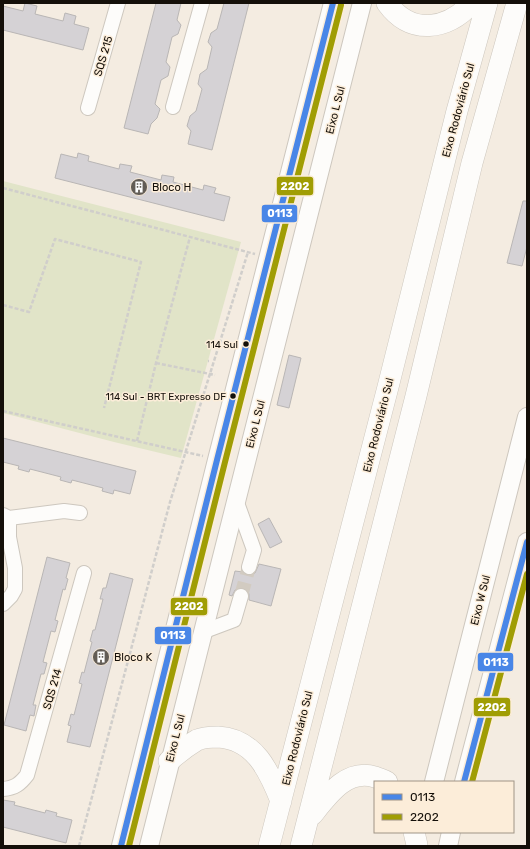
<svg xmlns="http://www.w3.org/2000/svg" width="530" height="849" font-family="Rubik,sans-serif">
<rect width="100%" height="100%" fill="#f4ece1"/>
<path fill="#e1e4c8" d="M 3,181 L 241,242 L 181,458 L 114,442 L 3,413 Z"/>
<path fill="#d5d2d5" stroke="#b9b6b5" d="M 25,3 L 37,6 L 35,14 L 63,21 L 65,13 L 76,16 L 74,24 L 89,28 L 83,50 L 3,30 L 3,6 L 23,11 Z
M 156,3 L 181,3 L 177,20 L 181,25 L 178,34 L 172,37 L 166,62 L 170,67 L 168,76 L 161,80 L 155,104 L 160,109 L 157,118 L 151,124 L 148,134 L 124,128 Z
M 224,3 L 249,3 L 212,150 L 188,144 L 191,131 L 187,126 L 190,116 L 196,111 L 202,89 L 198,84 L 200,74 L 207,69 L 212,47 L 208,42 L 211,33 L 217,29 Z
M 78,153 L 89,156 L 88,161 L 119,169 L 120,164 L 132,166 L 130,172 L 161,180 L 162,175 L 174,177 L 173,182 L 203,190 L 204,185 L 216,188 L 214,193 L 230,197 L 224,221 L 55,178 L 61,154 L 77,158 Z
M 523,201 L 527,201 L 527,247 L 522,266 L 507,263 Z
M 289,355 L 301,358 L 289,408 L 277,405 Z
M 3,438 L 136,471 L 130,494 L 114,490 L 113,494 L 102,491 L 103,488 L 72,480 L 71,483 L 60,480 L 61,477 L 30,469 L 29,472 L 18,469 L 19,466 L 3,462 Z
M 269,518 L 282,542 L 270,548 L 258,524 Z
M 47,557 L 70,563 L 66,578 L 68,579 L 65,590 L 63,589 L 55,620 L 58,621 L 55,632 L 51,631 L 43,662 L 47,663 L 44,674 L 41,674 L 33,705 L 36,705 L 34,716 L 30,715 L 26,731 L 4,725 Z
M 259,564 L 281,569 L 271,606 L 249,600 L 249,594 L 247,590 L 243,588 L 235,590 L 232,596 L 229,595 L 235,571 L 243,572 L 247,575 L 251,575 L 255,573 Z
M 110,573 L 133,579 L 90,747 L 67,742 L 71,726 L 68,725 L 71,714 L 74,715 L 82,684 L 79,683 L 82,672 L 84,673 L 92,642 L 90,641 L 93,630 L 95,630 L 103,599 L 100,599 L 103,588 L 106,588 Z
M 3,800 L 15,802 L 14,805 L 45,813 L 46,810 L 57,813 L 56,816 L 72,820 L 66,843 L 3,827 Z"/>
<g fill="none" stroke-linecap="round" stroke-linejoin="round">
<path stroke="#d2cbc1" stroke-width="14" stroke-dasharray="14 7" stroke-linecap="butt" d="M 241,596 L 249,567"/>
<g stroke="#cdc7be" stroke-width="16">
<path id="minor" d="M 173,107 L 202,3
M 88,108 L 118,3
M 236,500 L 254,550 L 249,567
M 3,515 L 9,518 L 9,537 L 15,568 L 15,589 L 11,596 L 3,604
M 9,518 L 64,511 L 80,513
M 202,632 L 234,620 L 241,596
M 3,789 C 15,788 20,784 27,775 L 84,573"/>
</g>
<g stroke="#cdc7be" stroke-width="20">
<path id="major" d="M 434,782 L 527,417
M 464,782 L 527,542
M 121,846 L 217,460 L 333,3
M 149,846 L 362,3
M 448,846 L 451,832"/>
</g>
<g stroke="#cdc7be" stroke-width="22">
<path id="highway" d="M 387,3 C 411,36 447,30 472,3
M 169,761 C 178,753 187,746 197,740 C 204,737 211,737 218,737 C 255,739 269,771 281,801
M 312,815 C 328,795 347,768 375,777 C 380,779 384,780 387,782
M 414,832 L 417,845
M 269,846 L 388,387 L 457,111 L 487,3
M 301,846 L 416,396 L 472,163 L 517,3"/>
</g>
<path stroke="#d0cecb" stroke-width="2.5" stroke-dasharray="4 2" stroke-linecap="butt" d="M 3,188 L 255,254
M 3,305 L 29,312 L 55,239 L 141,262 L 104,408
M 208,361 L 209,361
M 156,363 L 215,375
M 3,411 L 203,456
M 137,441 L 156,363 L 190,237
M 79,846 L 170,502 L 248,252"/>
<use href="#minor" stroke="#fdfcfa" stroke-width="14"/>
<use href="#major" stroke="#fdfcfa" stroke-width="18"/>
<use href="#highway" stroke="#fdfcfa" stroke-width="21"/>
<g stroke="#fcedd9" stroke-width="9">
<path id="bus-1" d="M 464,782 L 527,542
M 121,846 L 217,460 L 333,3"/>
</g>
<g stroke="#fcedd9" stroke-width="9">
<path id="bus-2" d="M 472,782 L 527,574
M 129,846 L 225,462 L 341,5"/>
</g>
<use href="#bus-1" stroke="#4986e7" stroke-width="6"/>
<use href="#bus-2" stroke="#a09d04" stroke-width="6"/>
</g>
<defs>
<g id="building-disc" transform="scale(0.9)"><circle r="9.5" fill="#625c55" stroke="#fcedd9"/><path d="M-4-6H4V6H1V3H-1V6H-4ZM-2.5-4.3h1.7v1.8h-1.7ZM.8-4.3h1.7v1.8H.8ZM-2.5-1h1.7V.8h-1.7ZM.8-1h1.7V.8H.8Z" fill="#fff"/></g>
</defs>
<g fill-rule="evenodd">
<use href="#building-disc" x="139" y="187"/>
<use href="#building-disc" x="101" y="657"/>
</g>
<g fill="#140f09" stroke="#fcedd9" stroke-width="1.5">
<circle cx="246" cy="344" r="3.5"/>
<circle cx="233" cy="396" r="3.5"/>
</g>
<g text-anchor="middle" stroke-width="3" stroke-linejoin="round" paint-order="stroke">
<g font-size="10" fill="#140f09" stroke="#fcedd9" text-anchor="end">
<text x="238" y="348">114 Sul</text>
<text x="226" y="400">114 Sul - BRT Expresso DF</text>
</g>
<g font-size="11" fill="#140f09" stroke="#fcedd9">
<text transform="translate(103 56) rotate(-74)" y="4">SQS 215</text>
<text transform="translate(335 110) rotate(-76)" y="4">Eixo L Sul</text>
<text transform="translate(458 110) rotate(-75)" y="4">Eixo Rodoviário Sul</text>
<text transform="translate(255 424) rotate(-76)" y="4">Eixo L Sul</text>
<text transform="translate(378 425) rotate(-76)" y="4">Eixo Rodoviário Sul</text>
<text transform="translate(480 600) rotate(-76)" y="4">Eixo W Sul</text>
<text transform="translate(52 689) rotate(-74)" y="4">SQS 214</text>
<text transform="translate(175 738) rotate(-76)" y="4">Eixo L Sul</text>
<text transform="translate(297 738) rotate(-76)" y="4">Eixo Rodoviário Sul</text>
</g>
<g font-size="11" fill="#140f09" stroke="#fcedd9" text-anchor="start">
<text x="152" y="191">Bloco H</text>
<text x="114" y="661">Bloco K</text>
</g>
</g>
<g stroke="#fcedd9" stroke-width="1.5">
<rect x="276" y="176" width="38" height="20" rx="4" fill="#a09d04"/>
<rect x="261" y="204" width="37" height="19" rx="4" fill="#4986e7"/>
<rect x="170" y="597" width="38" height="19" rx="4" fill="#a09d04"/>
<rect x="154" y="626" width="38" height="19" rx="4" fill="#4986e7"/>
<rect x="477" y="652" width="37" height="20" rx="4" fill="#4986e7"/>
<rect x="473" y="697" width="38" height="20" rx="4" fill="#a09d04"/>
</g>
<g font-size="11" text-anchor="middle" font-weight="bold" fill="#fff">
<text x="295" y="190">2202</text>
<text x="280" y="217">0113</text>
<text x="189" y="610">2202</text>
<text x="173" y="639">0113</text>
<text x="496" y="666">0113</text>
<text x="492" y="711">2202</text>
</g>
<rect width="530" height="849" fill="none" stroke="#140f09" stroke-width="8"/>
<rect x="374" y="781" width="140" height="52" fill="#fcedd9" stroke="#9f9486"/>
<rect x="382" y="794" width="20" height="6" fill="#4986e7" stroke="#9f9486"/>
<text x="410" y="801" font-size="12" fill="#140f09">0113</text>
<rect x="382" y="814" width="20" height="6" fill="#a09d04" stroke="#9f9486"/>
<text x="410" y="821" font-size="12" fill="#140f09">2202</text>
</svg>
